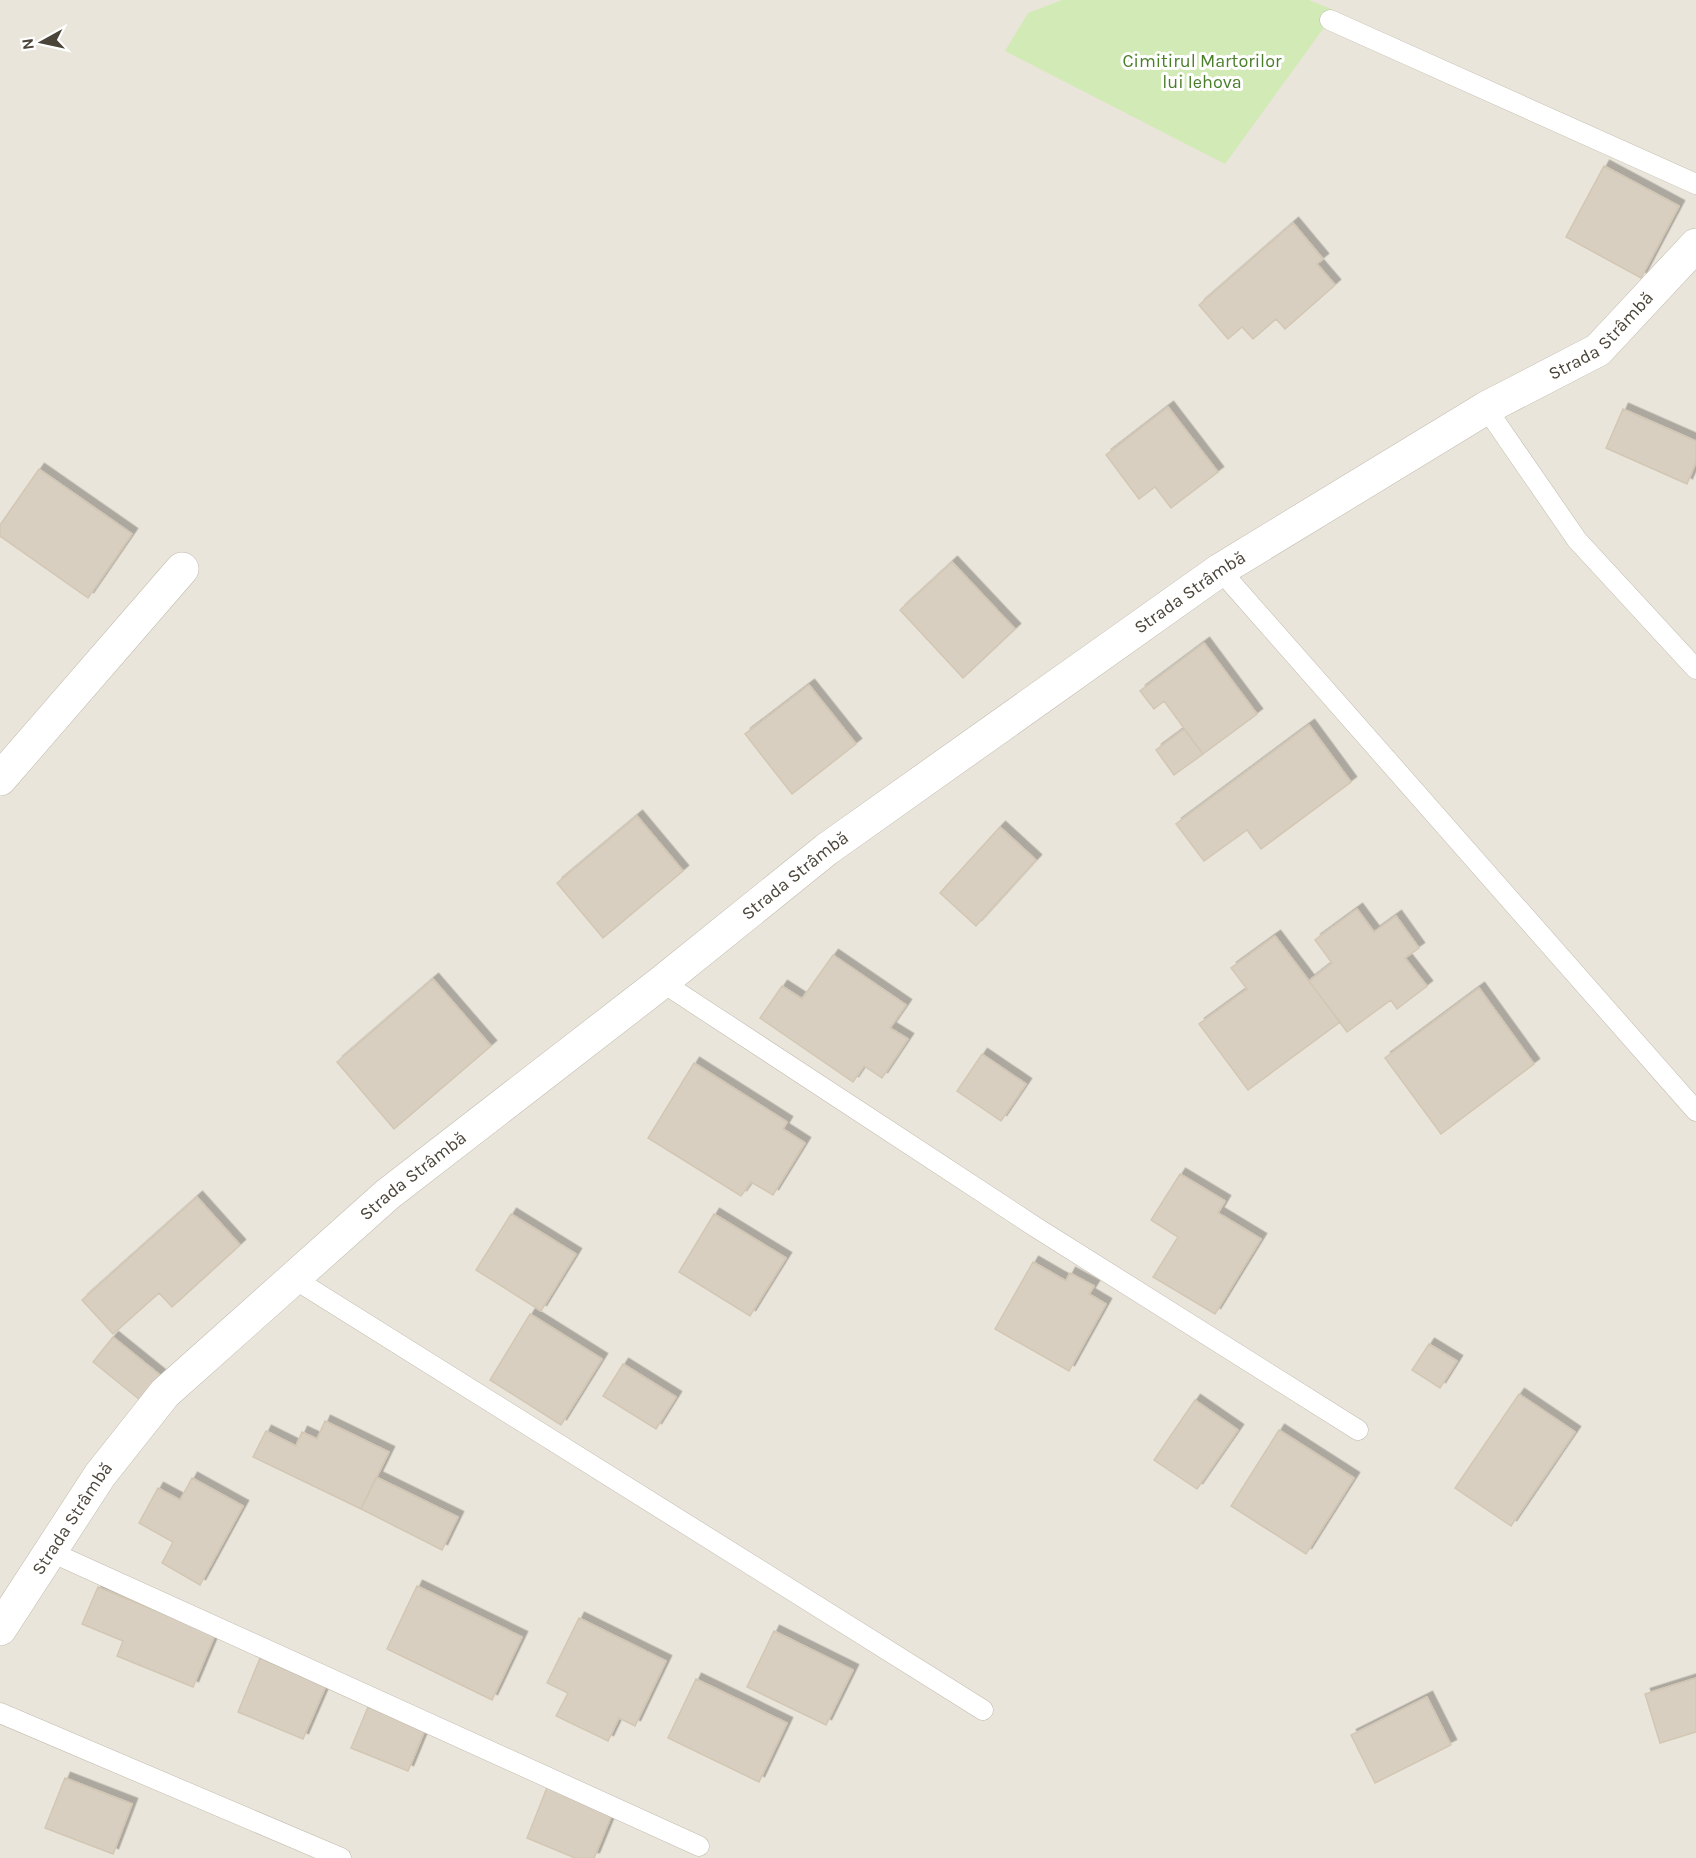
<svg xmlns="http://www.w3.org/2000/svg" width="1696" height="1858" font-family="Karla,sans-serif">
<defs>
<filter id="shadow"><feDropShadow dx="5.5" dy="-5.5" stdDeviation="0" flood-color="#0004"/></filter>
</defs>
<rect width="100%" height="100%" fill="#f6f3ec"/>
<path fill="#eae5da" d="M 0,0 L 1696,0 L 1696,1858 L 0,1858 Z"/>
<path fill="#d2eab5" d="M 1062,0 L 1309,0 L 1336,11 L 1225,164 L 1005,51 L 1028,13 Z"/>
<path fill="#d8cfc1" stroke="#d3c7b4" stroke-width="1.5" filter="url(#shadow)" d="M 1604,166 L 1679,206 L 1641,278 L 1566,237 Z
M 1293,223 L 1323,259 L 1317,264 L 1335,285 L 1285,329 L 1276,319 L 1253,339 L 1242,327 L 1228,339 L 1199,305 Z
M 1168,407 L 1218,472 L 1171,508 L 1155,487 L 1139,499 L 1106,455 Z
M 1623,409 L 1696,441 L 1696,462 L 1687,484 L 1606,448 Z
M 39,469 L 132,534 L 88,598 L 0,536 L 0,525 Z
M 952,562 L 1015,629 L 963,678 L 900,610 Z
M 1204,643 L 1257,714 L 1203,754 L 1164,701 L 1154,709 L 1140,691 Z
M 809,685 L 856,744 L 792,794 L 745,734 Z
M 1309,725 L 1351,782 L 1261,849 L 1247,830 L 1204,861 L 1176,824 Z
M 1184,729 L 1203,754 L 1174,775 L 1156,750 Z
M 637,816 L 683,871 L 603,938 L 557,883 Z
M 1000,827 L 1036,860 L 976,926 L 940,893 Z
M 1357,909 L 1374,932 L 1396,916 L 1419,948 L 1405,958 L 1427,986 L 1397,1009 L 1391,1000 L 1347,1032 L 1309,981 L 1332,963 L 1315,940 Z
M 1275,936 L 1340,1022 L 1248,1090 L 1199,1024 L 1247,989 L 1231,968 Z
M 833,955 L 906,1005 L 890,1028 L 908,1039 L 882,1078 L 864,1066 L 853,1082 L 760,1018 L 782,986 L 802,999 Z
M 433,979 L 491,1046 L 394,1129 L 337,1062 Z
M 1479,988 L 1534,1064 L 1441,1134 L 1385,1058 Z
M 982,1054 L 1026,1084 L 1001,1121 L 957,1091 Z
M 694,1063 L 787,1122 L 783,1129 L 805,1143 L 773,1195 L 751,1182 L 741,1196 L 648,1138 Z
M 1180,1174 L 1225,1201 L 1218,1213 L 1261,1239 L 1215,1314 L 1153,1277 L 1178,1237 L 1151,1220 Z
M 197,1197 L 240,1245 L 172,1307 L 159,1293 L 113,1334 L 82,1300 Z
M 511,1214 L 576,1254 L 541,1311 L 476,1270 Z
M 714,1214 L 786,1258 L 750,1316 L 679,1272 Z
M 1033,1262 L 1066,1281 L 1070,1273 L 1094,1286 L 1089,1294 L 1106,1304 L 1069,1371 L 995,1329 Z
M 530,1314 L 602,1359 L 561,1425 L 490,1380 Z
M 113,1337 L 160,1375 L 140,1400 L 93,1362 Z
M 1429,1344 L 1457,1361 L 1440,1388 L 1412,1370 Z
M 623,1364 L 676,1397 L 656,1429 L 603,1396 Z
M 1519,1394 L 1575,1432 L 1511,1526 L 1455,1488 Z
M 1195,1400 L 1238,1430 L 1197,1489 L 1154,1460 Z
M 325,1421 L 389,1452 L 361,1509 L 253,1457 L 266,1431 L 296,1446 L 302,1432 L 317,1439 Z
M 1279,1430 L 1354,1478 L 1306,1554 L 1231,1506 Z
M 376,1477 L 458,1517 L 442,1550 L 361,1509 Z
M 192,1478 L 243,1506 L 200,1585 L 162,1563 L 173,1542 L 139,1523 L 158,1488 L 180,1500 Z
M 417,1586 L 522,1637 L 492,1700 L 387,1649 Z
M 98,1587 L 215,1635 L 193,1687 L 117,1656 L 123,1641 L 82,1624 Z
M 579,1618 L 666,1661 L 635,1726 L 619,1718 L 608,1741 L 556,1716 L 568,1693 L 547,1683 Z
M 774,1631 L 853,1670 L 826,1725 L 747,1687 Z
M 260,1658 L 326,1686 L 303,1739 L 238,1712 Z
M 1696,1678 L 1696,1732 L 1660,1743 L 1645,1694 Z
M 696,1679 L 787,1723 L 759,1782 L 668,1738 Z
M 1427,1697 L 1451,1745 L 1375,1783 L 1351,1735 Z
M 368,1707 L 425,1730 L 408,1771 L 351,1748 Z
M 65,1778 L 132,1804 L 113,1854 L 45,1828 Z
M 548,1785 L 613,1812 L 594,1858 L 575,1858 L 527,1838 Z"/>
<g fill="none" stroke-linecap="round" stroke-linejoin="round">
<g stroke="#c2bbae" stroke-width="21">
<path id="service" d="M 1330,20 L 1696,184
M 1486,408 L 1577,540 L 1696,669
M 1220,570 L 1696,1111
M 662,982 L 1037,1228 L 1358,1430
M 293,1278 L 983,1710
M 51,1552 L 699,1846
M 0,1713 L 341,1858"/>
</g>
<g stroke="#c2bbae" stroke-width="34">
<g id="minor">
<path d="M 0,779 L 182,569"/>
<path id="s1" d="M 0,1629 L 100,1475 L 165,1393 L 388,1194 L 662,982 L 827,849 L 1220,570 L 1486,408 L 1598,350 L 1696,245"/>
</g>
</g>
<use href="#service" stroke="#fff" stroke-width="20"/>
<use href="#minor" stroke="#fff" stroke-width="33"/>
</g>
<g text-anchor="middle" stroke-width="6" stroke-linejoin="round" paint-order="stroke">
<g font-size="18" fill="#4a7f2a" stroke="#fff">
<text x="1202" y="67">Cimitirul Martorilor<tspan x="1202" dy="21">lui Iehova</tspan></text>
</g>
<g font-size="18" fill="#4b4439" stroke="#fff">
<text dy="6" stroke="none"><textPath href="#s1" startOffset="2076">Strada Strâmbă</textPath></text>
<text dy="6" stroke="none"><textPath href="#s1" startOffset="1590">Strada Strâmbă</textPath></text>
<text dy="6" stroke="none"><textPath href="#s1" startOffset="1104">Strada Strâmbă</textPath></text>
<text dy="6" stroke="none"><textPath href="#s1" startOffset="618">Strada Strâmbă</textPath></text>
<text dy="6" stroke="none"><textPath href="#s1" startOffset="132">Strada Strâmbă</textPath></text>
</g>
</g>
<g transform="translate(42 42) rotate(262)" stroke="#ffffff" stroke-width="4.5" paint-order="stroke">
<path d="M0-4.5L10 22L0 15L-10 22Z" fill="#4b4439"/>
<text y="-9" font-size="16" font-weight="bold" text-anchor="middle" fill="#4b4439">N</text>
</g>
</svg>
